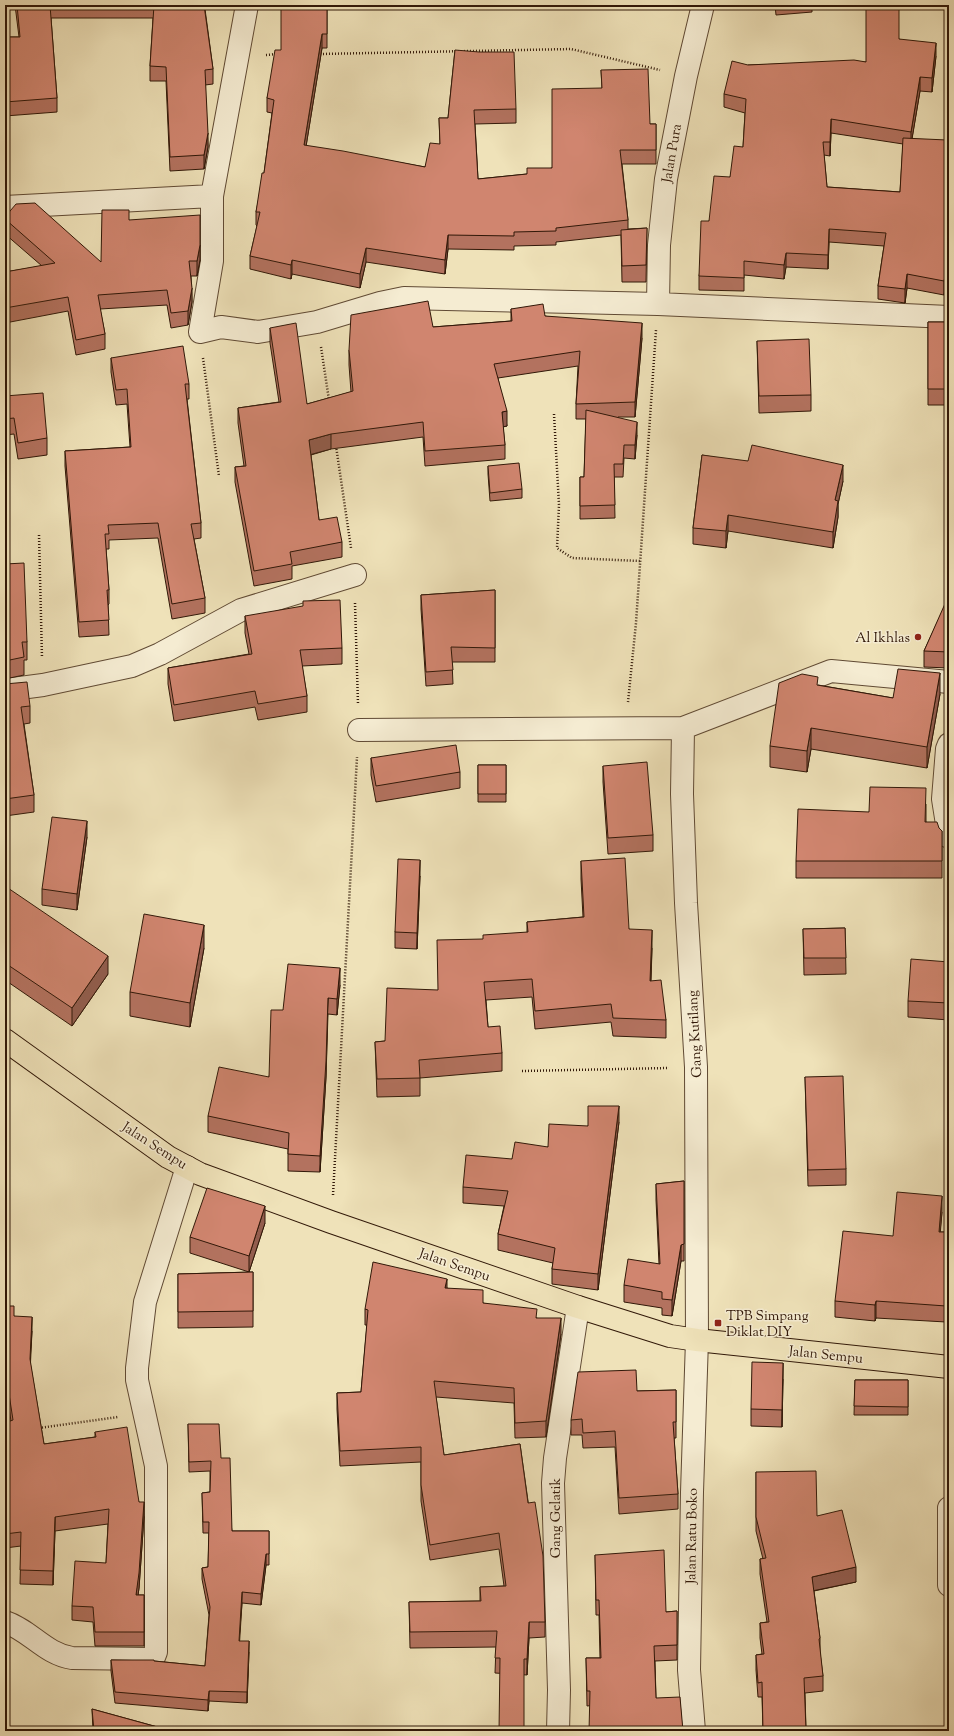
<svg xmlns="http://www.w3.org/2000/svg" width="954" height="1736" font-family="'Sorts Mill Goudy',serif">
<rect width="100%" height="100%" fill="#efe2b9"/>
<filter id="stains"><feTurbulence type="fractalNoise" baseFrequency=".005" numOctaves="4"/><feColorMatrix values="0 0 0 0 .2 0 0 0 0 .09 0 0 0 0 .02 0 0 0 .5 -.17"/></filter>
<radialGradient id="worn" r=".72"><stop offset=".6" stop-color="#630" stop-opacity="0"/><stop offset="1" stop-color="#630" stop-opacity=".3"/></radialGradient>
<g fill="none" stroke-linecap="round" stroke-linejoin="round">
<g stroke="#604a34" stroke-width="24">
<path id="minor" d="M 247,5 L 212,196 L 212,261 L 200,332 L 221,327 L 258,332 L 317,322 L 380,303 L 404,298 L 658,304 L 949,317
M 5,207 L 212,196
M 658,304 L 659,245 L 666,179 L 686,76 L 703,5
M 5,690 L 43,685 L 132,666 L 160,654 L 241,610 L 355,575
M 683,728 L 682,794 L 686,903 L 696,1067 L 697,1340 L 692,1492 L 689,1670 L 694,1731
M 359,730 L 683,728 L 831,671 L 949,682
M 949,744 L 947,749 L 943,799 L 949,837
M 949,1508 L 949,1585
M 5,1622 C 30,1630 45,1654 72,1658 L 149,1659 L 154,1657 L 156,1652 L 156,1466 L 137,1380 L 137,1368 L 145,1302 L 187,1167
M 558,1731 L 559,1690 L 553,1483 L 555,1458 L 578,1307"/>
</g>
<g stroke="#311808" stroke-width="24">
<path id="major" d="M 5,1040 L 168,1157 L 200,1174 L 331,1222 L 578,1307 L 670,1336 L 697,1340 L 949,1367"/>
</g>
<path stroke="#311808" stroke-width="2.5" stroke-dasharray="1 2" stroke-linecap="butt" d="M 320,54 L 571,49 L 660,70
M 266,55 L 277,54
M 321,347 L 329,400
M 203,358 L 219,476
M 554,414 L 559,505 L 557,548 L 572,558 L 640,561
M 336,446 L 351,548
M 39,535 L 42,658
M 355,603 L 358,704
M 628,702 L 636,623 L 656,330
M 522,1071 L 669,1068
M 333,1195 L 357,757
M 39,1428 L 118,1417"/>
<use href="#minor" stroke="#f5ecd2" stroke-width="22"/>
<use href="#major" stroke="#efe2b9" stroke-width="22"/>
</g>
<path fill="#b3725f" stroke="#311808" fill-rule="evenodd" d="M 15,5 L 230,5 L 205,9 L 213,69 L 213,84 L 205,85 L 208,147 L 204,169 L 170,171 L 166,81 L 150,81 L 150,66 L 153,18 L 51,18 L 57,98 L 57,112 L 5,116 L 5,37 L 19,37 Z
M 327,5 L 327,48 L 322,48 L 306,146 L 425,167 L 440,144 L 439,118 L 448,118 L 455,50 L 516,109 L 516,123 L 475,124 L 478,179 L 527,174 L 552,168 L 602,88 L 601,70 L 650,124 L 656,124 L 656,164 L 622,164 L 628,220 L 628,229 L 647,228 L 646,282 L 622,282 L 621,235 L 556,242 L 556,245 L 514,246 L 514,250 L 448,249 L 445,274 L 366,262 L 360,288 L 292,274 L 291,279 L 250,269 L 250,256 L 257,226 L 256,225 L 256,212 L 264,173 L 272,113 L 267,112 L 267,98 L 281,50 Z
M 775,5 L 812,5 L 812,12 L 776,15 Z
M 899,39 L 936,56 L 932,92 L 920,91 L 912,138 L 948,200 L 949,200 L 949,269 L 944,295 L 907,288 L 905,303 L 878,299 L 878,286 L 884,246 L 829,242 L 828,269 L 786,267 L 784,279 L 744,275 L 744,291 L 699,290 L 699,276 L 709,221 L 730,177 L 743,147 L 745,113 L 724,107 L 724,94 L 748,65 L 866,62 ZM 831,133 L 903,144 L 900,192 L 827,187 L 824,155 L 830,156 Z
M 5,217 L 101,262 L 129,220 L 200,260 L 197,276 L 191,276 L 192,302 L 188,325 L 171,328 L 167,305 L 100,309 L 105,334 L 105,349 L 76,355 L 68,311 L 5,323 L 5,272 L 42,266 L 5,234 Z
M 511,309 L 545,316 L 642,338 L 635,417 L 618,417 L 637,435 L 635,459 L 624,458 L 623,477 L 614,477 L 615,518 L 580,519 L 580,477 L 584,477 L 586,419 L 576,419 L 576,404 L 578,366 L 498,378 L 507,426 L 503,427 L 505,445 L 505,459 L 425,466 L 423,437 L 331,449 L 311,455 L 319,520 L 342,542 L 342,557 L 292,566 L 292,579 L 254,586 L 235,482 L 235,467 L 244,466 L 238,423 L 238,408 L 279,402 L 270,343 L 270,328 L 307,404 L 351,392 L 349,365 L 349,350 L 433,327 L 511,321 Z
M 928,322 L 949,322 L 949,405 L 928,405 Z
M 757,341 L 811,395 L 811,411 L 759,413 Z
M 111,358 L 189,384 L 189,399 L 187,399 L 201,523 L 201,538 L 194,539 L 205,598 L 205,613 L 172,619 L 158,538 L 109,540 L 109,549 L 106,549 L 109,590 L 109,604 L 108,605 L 109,635 L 79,637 L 65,466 L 65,451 L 130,447 L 127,404 L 116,405 L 111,372 Z
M 5,396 L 47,438 L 47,455 L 18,459 L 14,434 L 5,435 Z
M 702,455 L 843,481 L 838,504 L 838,517 L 833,548 L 728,531 L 726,548 L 693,544 L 693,528 Z
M 488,466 L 522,489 L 522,498 L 490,501 L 488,474 Z
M 5,564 L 27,642 L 27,660 L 24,660 L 24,675 L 5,679 Z
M 495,590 L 495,662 L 452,662 L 453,684 L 426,686 L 421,609 L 421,595 Z
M 949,597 L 949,668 L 924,667 L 924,651 Z
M 245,616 L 342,648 L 342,664 L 302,666 L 307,696 L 307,712 L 258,720 L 255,707 L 174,721 L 168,684 L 168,668 L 249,654 L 245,633 Z
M 5,684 L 30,706 L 30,723 L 24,724 L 34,795 L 34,812 L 5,816 Z
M 818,685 L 893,698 L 940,694 L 927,768 L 811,749 L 807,772 L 770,767 L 770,746 Z
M 371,758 L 460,772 L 460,788 L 376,802 L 371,775 Z
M 478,765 L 506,765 L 506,802 L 478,802 Z
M 603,766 L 653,835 L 653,851 L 608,854 L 603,782 Z
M 926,804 L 926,822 L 939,828 L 942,831 L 942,878 L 796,878 L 796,861 L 869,812 Z
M 87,837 L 77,910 L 42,905 L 42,889 Z
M 581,861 L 629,929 L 652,948 L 651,981 L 666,1020 L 666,1038 L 613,1036 L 611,1022 L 535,1029 L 532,997 L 486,1000 L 488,1027 L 502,1053 L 502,1071 L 420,1078 L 420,1096 L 377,1097 L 375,1042 L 385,1041 L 438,990 L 527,933 L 527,922 L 583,917 L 581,879 Z
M 420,876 L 417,949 L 395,948 L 395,932 Z
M 5,886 L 108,974 L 72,1026 L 5,980 Z
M 845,928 L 846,974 L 804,975 L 803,929 Z
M 204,948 L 190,1027 L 130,1016 L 130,992 Z
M 949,962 L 949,1020 L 908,1017 L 908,1001 Z
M 340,985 L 337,1015 L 328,1014 L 326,1077 L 320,1172 L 288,1171 L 288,1149 L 208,1132 L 208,1116 L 269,1077 L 283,1010 Z
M 805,1077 L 846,1169 L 846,1185 L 808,1186 Z
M 619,1122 L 598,1290 L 552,1284 L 552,1269 L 553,1263 L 498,1250 L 498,1234 L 504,1206 L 463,1203 L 463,1187 L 512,1159 L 548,1147 L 588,1126 Z
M 684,1181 L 684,1261 L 681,1261 L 672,1316 L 662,1315 L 662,1308 L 624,1302 L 624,1285 L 659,1264 L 656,1200 L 656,1184 Z
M 942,1212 L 940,1232 L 949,1232 L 949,1274 L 946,1322 L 876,1318 L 875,1321 L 835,1317 L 835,1301 L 893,1236 Z
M 265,1223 L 249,1272 L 190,1253 L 190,1237 Z
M 253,1272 L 253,1327 L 178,1328 L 178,1274 Z
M 447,1288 L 483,1303 L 537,1318 L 561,1334 L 546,1437 L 515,1438 L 514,1403 L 436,1397 L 444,1455 L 520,1444 L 545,1622 L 545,1637 L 529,1638 L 527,1675 L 495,1673 L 496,1647 L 410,1648 L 409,1602 L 480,1601 L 480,1587 L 504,1586 L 499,1549 L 430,1560 L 421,1501 L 421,1462 L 340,1466 L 337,1409 L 337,1393 L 361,1392 L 367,1325 L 365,1325 L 365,1309 Z
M 5,1306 L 14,1316 L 32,1331 L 30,1362 L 44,1444 L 95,1437 L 95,1432 L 139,1502 L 144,1517 L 139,1588 L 138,1595 L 144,1595 L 144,1646 L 95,1646 L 93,1622 L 72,1620 L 72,1606 L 106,1563 L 108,1524 L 55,1531 L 53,1585 L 20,1584 L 21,1546 L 5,1548 L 5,1422 L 11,1421 L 5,1382 Z
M 783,1379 L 782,1427 L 751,1426 L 751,1409 Z
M 855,1380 L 908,1380 L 908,1415 L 854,1415 Z
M 676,1390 L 676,1438 L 674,1438 L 678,1494 L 678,1509 L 619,1514 L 615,1447 L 583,1448 L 582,1435 L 571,1435 L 571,1420 L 637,1391 Z
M 188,1424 L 221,1458 L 232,1531 L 269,1531 L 269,1565 L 266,1565 L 261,1605 L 242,1603 L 239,1641 L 249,1652 L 247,1703 L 209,1701 L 208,1711 L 115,1703 L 111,1671 L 111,1660 L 154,1661 L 205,1666 L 209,1615 L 202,1579 L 202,1568 L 208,1567 L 209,1533 L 203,1533 L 202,1493 L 210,1492 L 210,1471 L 189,1472 Z
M 756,1472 L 817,1516 L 856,1582 L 814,1591 L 820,1638 L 820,1653 L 823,1676 L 823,1691 L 805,1693 L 806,1730 L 809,1731 L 763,1731 L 762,1697 L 758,1697 L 756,1670 L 756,1655 L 762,1654 L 760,1638 L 760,1623 L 767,1622 L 760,1574 L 760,1559 L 763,1559 L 756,1531 Z
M 595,1555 L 666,1612 L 677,1611 L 677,1660 L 655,1661 L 656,1698 L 587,1706 L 586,1658 L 600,1658 L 599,1615 L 596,1615 Z
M 5,1648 L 7,1704 L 7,1719 L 5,1720 Z
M 92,1709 L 172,1731 L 93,1731 Z"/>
<path fill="#925d4e" stroke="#311808" d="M 322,34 L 322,48 L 304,159 L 304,145 Z
M 936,43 L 936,56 L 932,92 L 932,78 Z
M 920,77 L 920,91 L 911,145 L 911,132 Z
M 831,119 L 831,133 L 830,156 L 830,142 Z
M 208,133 L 208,147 L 204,169 L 204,155 Z
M 829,229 L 829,242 L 828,269 L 828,255 Z
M 448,235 L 448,249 L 445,274 L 445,260 Z
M 200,245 L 200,260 L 197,276 L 197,261 Z
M 366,248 L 366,262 L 360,288 L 360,274 Z
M 786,253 L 786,267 L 784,279 L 784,265 Z
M 949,256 L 949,269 L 944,295 L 944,281 Z
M 292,260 L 292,274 L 291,279 L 291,265 Z
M 907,274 L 907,288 L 905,303 L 905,289 Z
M 192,288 L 192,302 L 188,325 L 188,311 Z
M 642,323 L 642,338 L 635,417 L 635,402 Z
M 507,411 L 507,426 L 502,427 L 502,412 Z
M 637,422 L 637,435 L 635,459 L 635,445 Z
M 331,434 L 331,449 L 309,455 L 309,440 Z
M 843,465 L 843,481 L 838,504 L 838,517 L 833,548 L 833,532 L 835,500 Z
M 728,515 L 728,531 L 726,548 L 726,531 Z
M 940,673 L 940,694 L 927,768 L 927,747 Z
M 811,728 L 811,749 L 807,772 L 807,751 Z
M 87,821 L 87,837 L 77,910 L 77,894 Z
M 420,860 L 420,876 L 417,949 L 417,933 Z
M 204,925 L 204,948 L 190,1027 L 190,1003 Z
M 652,930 L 652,948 L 650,999 L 650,981 Z
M 108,956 L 108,974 L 72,1026 L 72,1008 Z
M 340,968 L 340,985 L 337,1015 L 337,999 Z
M 328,998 L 326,1077 L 320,1172 L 320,1156 Z
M 8,1052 L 8,1066 L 5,1080 L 5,1065 Z
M 619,1106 L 619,1122 L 598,1290 L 598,1274 Z
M 942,1196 L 942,1212 L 939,1248 L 939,1232 Z
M 265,1206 L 265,1223 L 249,1272 L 249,1256 Z
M 681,1245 L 681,1261 L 672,1316 L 672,1300 Z
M 949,1258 L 949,1274 L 946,1322 L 946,1306 Z
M 447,1279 L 447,1294 L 445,1288 Z
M 876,1301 L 876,1318 L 875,1321 L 875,1305 Z
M 32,1317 L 32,1331 L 30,1373 L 30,1359 Z
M 561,1318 L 561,1334 L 546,1437 L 546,1421 Z
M 783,1363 L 783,1379 L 782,1427 L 782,1410 Z
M 144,1502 L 144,1517 L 139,1588 L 136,1610 L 136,1595 Z
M 55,1517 L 55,1531 L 53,1585 L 53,1571 Z
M 266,1554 L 266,1565 L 261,1605 L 261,1594 Z
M 856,1567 L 856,1582 L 812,1591 L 812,1577 Z
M 242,1592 L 242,1603 L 239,1651 L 239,1641 Z
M 529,1622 L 529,1638 L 527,1675 L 527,1659 Z
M 249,1641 L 249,1652 L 247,1703 L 247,1692 Z
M 209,1691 L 209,1701 L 208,1711 L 208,1700 Z"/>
<path fill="#d0856f" stroke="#311808" d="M 17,5 L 50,5 L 57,98 L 5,102 L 5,37 L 20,37 Z
M 154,5 L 204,5 L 213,69 L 205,70 L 208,133 L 204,155 L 170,157 L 166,67 L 150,66 Z
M 281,5 L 327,5 L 327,34 L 322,34 L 304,145 L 343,151 L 425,167 L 430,143 L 440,144 L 439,118 L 448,118 L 455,50 L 479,52 L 514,52 L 516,109 L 474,110 L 478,179 L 527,174 L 527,168 L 552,168 L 552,89 L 602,88 L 601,70 L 648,69 L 650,124 L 656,124 L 656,150 L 620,150 L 628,220 L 556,228 L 556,231 L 514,232 L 514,236 L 448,235 L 445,260 L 366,248 L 360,274 L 292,260 L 291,265 L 250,256 L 260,212 L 256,212 L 262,173 L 264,173 L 274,100 L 267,98 L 275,50 L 281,50 Z
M 776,5 L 795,5 L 776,7 Z
M 866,5 L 899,5 L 899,39 L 936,43 L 932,78 L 920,77 L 911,132 L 831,119 L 830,142 L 823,142 L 827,187 L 900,192 L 903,138 L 947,140 L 948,200 L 949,200 L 949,256 L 944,281 L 907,274 L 905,289 L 878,286 L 886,233 L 829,229 L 828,255 L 786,253 L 784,265 L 744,261 L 744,278 L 699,276 L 701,221 L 709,221 L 714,176 L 730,177 L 734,146 L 743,147 L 746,99 L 724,94 L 732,61 L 748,65 L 854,60 L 866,62 Z
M 35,203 L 101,262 L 102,210 L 129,210 L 129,220 L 200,215 L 200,245 L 197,261 L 189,261 L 192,288 L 188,311 L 171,313 L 167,290 L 98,295 L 105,334 L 76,340 L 68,297 L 5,308 L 5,272 L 55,263 L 5,219 L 5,217 L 16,204 Z
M 647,228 L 646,265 L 622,266 L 621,230 Z
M 428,301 L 433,327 L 512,321 L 511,309 L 543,304 L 545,316 L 642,323 L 635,402 L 576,404 L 580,351 L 494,364 L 507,411 L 502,412 L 505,445 L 425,451 L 423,422 L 331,434 L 309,440 L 319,520 L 337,517 L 342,542 L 290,552 L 292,564 L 254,571 L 235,467 L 246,466 L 238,408 L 281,402 L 270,328 L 296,323 L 307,404 L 353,391 L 349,350 L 351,315 Z
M 928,322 L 949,322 L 949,389 L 928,389 Z
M 809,339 L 811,395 L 759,396 L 757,341 Z
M 183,346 L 189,384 L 185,384 L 201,523 L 191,524 L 205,598 L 172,604 L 158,523 L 108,525 L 109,534 L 105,534 L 109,590 L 107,590 L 109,620 L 79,622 L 65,451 L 131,447 L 127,389 L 116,390 L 111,358 Z
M 43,393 L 47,438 L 18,443 L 14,418 L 5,419 L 5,396 Z
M 586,410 L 637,422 L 635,445 L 624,445 L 623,464 L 614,464 L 615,505 L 580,506 L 580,477 L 584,477 Z
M 752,445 L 843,465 L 835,500 L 838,501 L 833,532 L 728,515 L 726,531 L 693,528 L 702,455 L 748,461 Z
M 519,463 L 522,489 L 490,493 L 488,466 Z
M 24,563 L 27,642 L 22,642 L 24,657 L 5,661 L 5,564 Z
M 495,590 L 495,648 L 451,647 L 453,670 L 426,672 L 421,595 Z
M 948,597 L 949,597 L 949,652 L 924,651 Z
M 340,600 L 342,648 L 300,650 L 307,696 L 258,704 L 255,691 L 174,705 L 168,668 L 252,654 L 245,616 L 303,606 L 303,601 Z
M 898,669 L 940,673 L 927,747 L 811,728 L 807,751 L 770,746 L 779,683 L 802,674 L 818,677 L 817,685 L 893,698 Z
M 27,682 L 30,706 L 21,707 L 34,795 L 5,799 L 5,684 Z
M 456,745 L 460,772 L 376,786 L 371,758 Z
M 647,762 L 653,835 L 608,838 L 603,766 Z
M 478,765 L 506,765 L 506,794 L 478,794 Z
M 870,787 L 926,788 L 925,822 L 937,822 L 939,828 L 942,831 L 942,861 L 796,861 L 798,809 L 869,812 Z
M 52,817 L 87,821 L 77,894 L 42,889 Z
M 625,858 L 629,929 L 652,930 L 650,981 L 661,980 L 666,1020 L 613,1018 L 611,1004 L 535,1011 L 532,979 L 484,982 L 488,1027 L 500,1026 L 502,1053 L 419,1060 L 420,1078 L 377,1079 L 375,1042 L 385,1041 L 387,988 L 438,990 L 437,940 L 483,939 L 483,935 L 528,932 L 527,922 L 584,917 L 581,861 Z
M 398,859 L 420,860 L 417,933 L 395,932 Z
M 5,886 L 108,956 L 72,1008 L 5,963 Z
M 144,914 L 204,925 L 190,1003 L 130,992 Z
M 845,928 L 846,958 L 804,958 L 803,929 Z
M 911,959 L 949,962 L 949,1003 L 908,1001 Z
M 288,964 L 340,968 L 337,999 L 328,998 L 326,1061 L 320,1156 L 288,1154 L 289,1133 L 208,1116 L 219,1067 L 269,1077 L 271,1010 L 283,1010 Z
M 5,1051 L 8,1052 L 5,1065 Z
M 843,1076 L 846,1169 L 808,1170 L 805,1077 Z
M 588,1106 L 619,1106 L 598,1274 L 552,1269 L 555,1248 L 498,1234 L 508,1191 L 463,1187 L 466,1155 L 512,1159 L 515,1142 L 548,1147 L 549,1124 L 588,1126 Z
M 684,1181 L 684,1244 L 681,1245 L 672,1300 L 662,1299 L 662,1292 L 624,1285 L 628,1259 L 660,1264 L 656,1184 Z
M 207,1188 L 265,1206 L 249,1256 L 190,1237 Z
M 897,1192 L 942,1196 L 939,1232 L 949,1232 L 949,1258 L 946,1306 L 876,1301 L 875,1305 L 835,1301 L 843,1231 L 893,1236 Z
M 373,1262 L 447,1279 L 445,1288 L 483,1290 L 483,1303 L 537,1309 L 536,1318 L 561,1318 L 546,1421 L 515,1423 L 514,1388 L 434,1381 L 444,1455 L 520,1444 L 528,1503 L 535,1502 L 543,1556 L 545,1622 L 529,1622 L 527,1659 L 524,1659 L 524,1731 L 499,1731 L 500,1658 L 495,1658 L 497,1631 L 410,1632 L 409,1602 L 481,1601 L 480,1587 L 506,1586 L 499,1533 L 430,1545 L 421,1485 L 421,1447 L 340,1451 L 337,1393 L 361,1392 L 368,1310 L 365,1309 Z
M 253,1272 L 253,1311 L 178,1312 L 178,1274 Z
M 5,1306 L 14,1306 L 14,1316 L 32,1317 L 30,1359 L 44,1444 L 96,1437 L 95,1432 L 127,1427 L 139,1502 L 144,1502 L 139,1573 L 136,1595 L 144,1595 L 144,1632 L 95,1632 L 93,1607 L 72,1606 L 75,1561 L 106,1563 L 109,1509 L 55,1517 L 53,1571 L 20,1570 L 21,1532 L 5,1534 L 5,1423 L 13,1420 L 5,1368 Z
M 752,1362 L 783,1363 L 782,1410 L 751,1409 Z
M 636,1370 L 637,1391 L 676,1390 L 676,1422 L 673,1422 L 678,1494 L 619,1498 L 615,1431 L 583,1433 L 582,1419 L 571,1420 L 578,1372 Z
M 855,1380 L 908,1380 L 908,1407 L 854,1406 Z
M 188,1424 L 219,1424 L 221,1458 L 230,1458 L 232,1531 L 269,1531 L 269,1554 L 266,1554 L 261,1594 L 242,1592 L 239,1641 L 249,1641 L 247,1692 L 209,1691 L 208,1700 L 115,1692 L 111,1660 L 154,1660 L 154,1661 L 205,1666 L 210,1607 L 202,1568 L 208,1567 L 209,1522 L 203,1522 L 202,1493 L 210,1492 L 211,1461 L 189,1462 Z
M 816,1471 L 817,1516 L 842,1510 L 856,1567 L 812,1577 L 820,1638 L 819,1639 L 823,1676 L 804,1678 L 806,1730 L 809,1730 L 809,1731 L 763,1731 L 762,1682 L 758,1683 L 756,1655 L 764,1654 L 760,1623 L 769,1622 L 760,1559 L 766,1558 L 756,1517 L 756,1472 Z
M 664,1550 L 666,1612 L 677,1611 L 677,1645 L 654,1646 L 656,1698 L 680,1697 L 683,1731 L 589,1731 L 590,1691 L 587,1691 L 586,1658 L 601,1658 L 599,1600 L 596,1600 L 595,1555 Z
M 5,1648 L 7,1704 L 5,1704 Z
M 92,1709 L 172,1731 L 94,1731 Z"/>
<g fill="#8f2418" stroke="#f5ecd2" stroke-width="1.5">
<circle cx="918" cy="637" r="4"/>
<rect x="714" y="1319" width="8" height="8" rx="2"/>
</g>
<g text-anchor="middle" stroke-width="3" stroke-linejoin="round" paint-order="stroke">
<g font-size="14" fill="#311808" stroke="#f5ecd2">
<text transform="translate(671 153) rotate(-80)" y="5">Jalan Pura</text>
<text transform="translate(694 1034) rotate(-93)" y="5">Gang Kutilang</text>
<text transform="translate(155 1145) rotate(33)" y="5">Jalan Sempu</text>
<text transform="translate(455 1264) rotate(19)" y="5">Jalan Sempu</text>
<text transform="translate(826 1354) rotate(6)" y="5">Jalan Sempu</text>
<text transform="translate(555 1518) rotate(-90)" y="5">Gang Gelatik</text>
<text transform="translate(691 1536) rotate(-89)" y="5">Jalan Ratu Boko</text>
</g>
<g font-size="14" fill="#311808" stroke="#f5ecd2" text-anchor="end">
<text x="910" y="642">Al Ikhlas</text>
<text x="726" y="1320" text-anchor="start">TPB Simpang<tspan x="726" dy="16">Diklat DIY</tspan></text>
</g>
</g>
<rect width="954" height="1736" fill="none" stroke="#efe2b9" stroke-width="20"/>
<rect x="6" y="6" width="942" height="1724" fill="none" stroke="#311808" stroke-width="2"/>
<rect x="10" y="10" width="934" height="1716" fill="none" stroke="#311808"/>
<rect width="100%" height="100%" filter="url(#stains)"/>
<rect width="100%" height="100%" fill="url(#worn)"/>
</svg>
